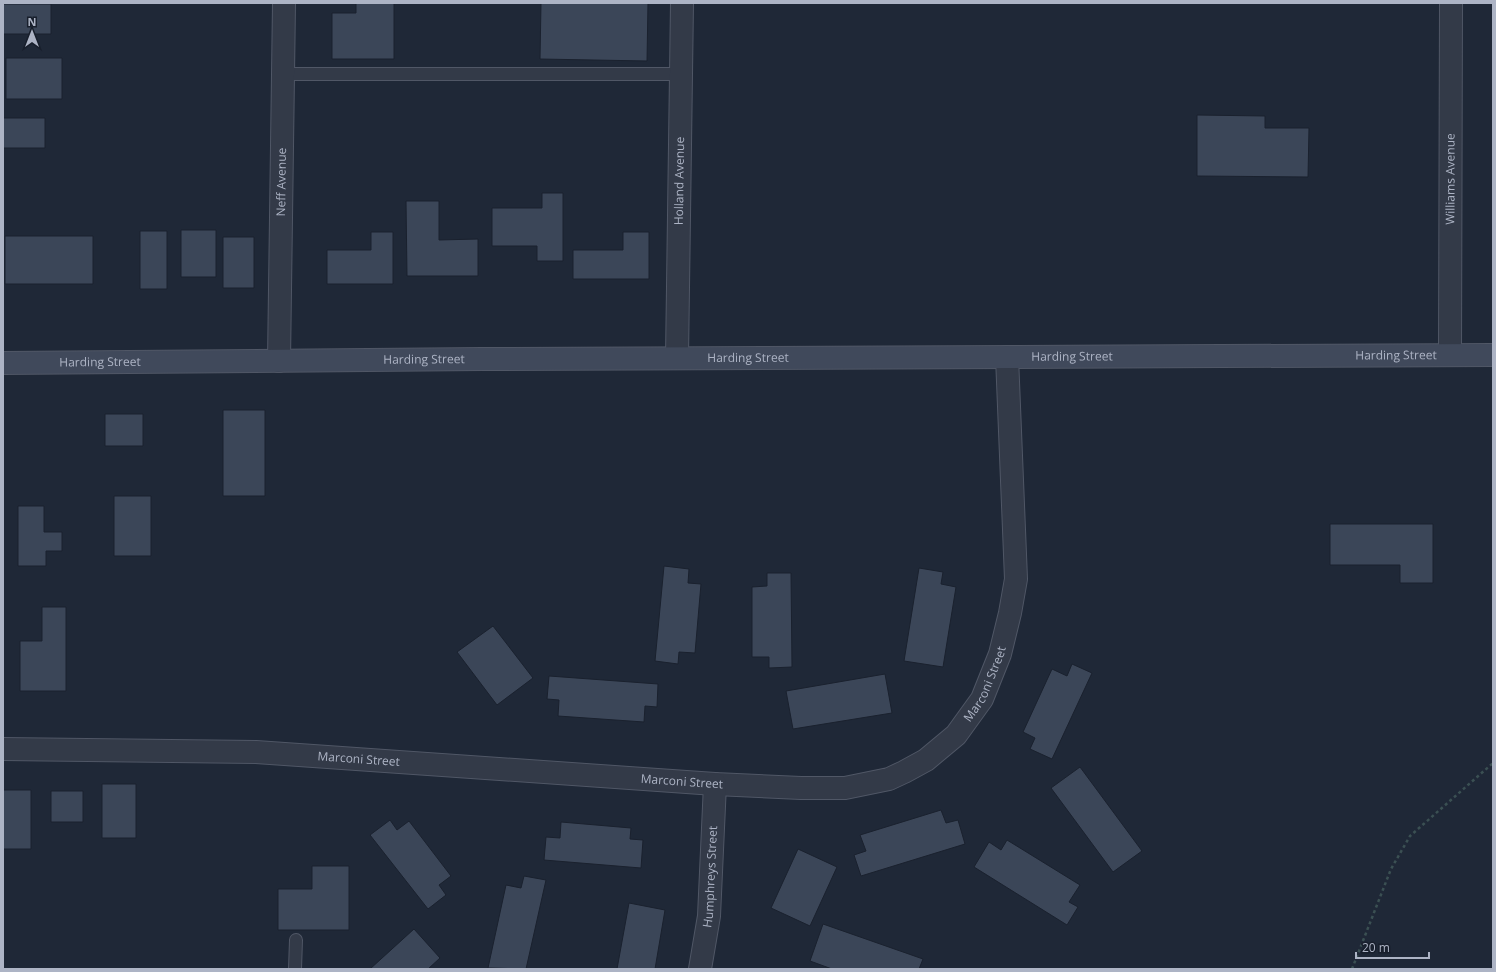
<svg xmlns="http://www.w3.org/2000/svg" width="1496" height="972" font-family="'Open Sans',sans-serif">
<rect width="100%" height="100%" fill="#1f2837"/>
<path fill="#3b4658" stroke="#1a212e" d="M 356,3 L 394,3 L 394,59 L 332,59 L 332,13 L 356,13 Z
M 541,3 L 648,3 L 647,61 L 540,59 Z
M 3,4 L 51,4 L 51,34 L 3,34 Z
M 6,58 L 62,58 L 62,99 L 6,99 Z
M 1197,115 L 1265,116 L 1265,128 L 1309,128 L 1308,177 L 1197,176 Z
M 3,118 L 45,118 L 45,148 L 3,148 Z
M 542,193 L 563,193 L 563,261 L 537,261 L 537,246 L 492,246 L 492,208 L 542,208 Z
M 406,201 L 439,201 L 439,240 L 478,239 L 478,276 L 407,276 Z
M 181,230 L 216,230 L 216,277 L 181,277 Z
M 140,231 L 167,231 L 167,289 L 140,289 Z
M 371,232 L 393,232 L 393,284 L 327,284 L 327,250 L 371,250 Z
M 623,232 L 649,232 L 649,279 L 573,279 L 573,250 L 623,250 Z
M 5,236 L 93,236 L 93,284 L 5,284 Z
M 223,237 L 254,237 L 254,288 L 223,288 Z
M 223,410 L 265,410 L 265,496 L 223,496 Z
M 105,414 L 143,414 L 143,446 L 105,446 Z
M 114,496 L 151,496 L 151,556 L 114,556 Z
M 18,506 L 44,506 L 44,532 L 62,532 L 62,551 L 46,551 L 46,566 L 18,566 Z
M 1330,524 L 1433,524 L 1433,583 L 1400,583 L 1400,565 L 1330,565 Z
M 664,566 L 689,569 L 688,583 L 701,584 L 695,653 L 679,652 L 678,664 L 655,661 Z
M 919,568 L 943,572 L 941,584 L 956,587 L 943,667 L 904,661 Z
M 767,573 L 791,573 L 792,667 L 769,668 L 769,657 L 752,657 L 752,587 L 767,586 Z
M 42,607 L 66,607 L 66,691 L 20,691 L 20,641 L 42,641 Z
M 493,626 L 533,678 L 497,705 L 457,652 Z
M 1072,664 L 1092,673 L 1052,759 L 1030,749 L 1035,738 L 1023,732 L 1052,669 L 1067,676 Z
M 885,674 L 892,713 L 793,729 L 786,691 Z
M 549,676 L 658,684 L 657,707 L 645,706 L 644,722 L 558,716 L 559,700 L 547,699 Z
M 1080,767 L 1142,851 L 1113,872 L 1051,788 Z
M 102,784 L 136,784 L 136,838 L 102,838 Z
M 3,790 L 31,790 L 31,849 L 3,849 Z
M 51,791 L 83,791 L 83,822 L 51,822 Z
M 941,810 L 946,823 L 958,820 L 965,844 L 861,876 L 854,855 L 866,851 L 860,835 Z
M 390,820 L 397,830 L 409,821 L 451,876 L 439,885 L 446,895 L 428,909 L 370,835 Z
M 561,822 L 631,828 L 630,839 L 643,840 L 641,868 L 544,860 L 546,837 L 560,838 Z
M 1007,840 L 1080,885 L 1069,902 L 1078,907 L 1067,925 L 974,867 L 989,842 L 1001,850 Z
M 798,849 L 837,867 L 810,926 L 771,908 Z
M 312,866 L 349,866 L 349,930 L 278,930 L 278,889 L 312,889 Z
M 524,876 L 546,880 L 526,969 L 488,968 L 506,885 L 521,888 Z
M 629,903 L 665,910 L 655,969 L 617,969 Z
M 823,924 L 923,959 L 919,969 L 832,969 L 810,961 Z
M 414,929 L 440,958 L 428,969 L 370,969 Z"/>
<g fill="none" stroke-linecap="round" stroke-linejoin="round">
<g stroke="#505766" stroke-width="14">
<path id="lane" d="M 283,74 L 681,74
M 295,969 L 296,940"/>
</g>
<g stroke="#505766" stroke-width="24">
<g id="street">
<path id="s1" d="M 1450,355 L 1451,3"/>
<path id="s2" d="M 677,358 L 682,3"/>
<path id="s3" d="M 279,361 L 284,3"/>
<path id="s4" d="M 3,749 L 256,752 L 715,784 L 801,788 L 845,788 L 889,779 L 904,772 L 926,760 L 956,735 L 982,699 L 1000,654 L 1010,613 L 1016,579 L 1007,357"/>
<path id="s5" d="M 700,969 L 709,916 L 715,784"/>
</g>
</g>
<g stroke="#505766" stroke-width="24">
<g id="secondary">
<path id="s6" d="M 3,363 L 482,359 L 1493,355"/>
</g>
</g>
<path stroke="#3b5053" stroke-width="2.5" stroke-dasharray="3 3" stroke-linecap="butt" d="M 1352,969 L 1391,869 L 1410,836 L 1493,763"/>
<use href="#lane" stroke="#333a48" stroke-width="12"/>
<use href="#street" stroke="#333a48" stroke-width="22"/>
<use href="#secondary" stroke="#40495b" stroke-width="22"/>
</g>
<g text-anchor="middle" stroke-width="3" stroke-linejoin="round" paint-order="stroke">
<g font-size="12" fill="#adb4c5" stroke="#181f2c">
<text dy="4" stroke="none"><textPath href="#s1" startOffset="176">Williams Avenue</textPath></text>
<text dy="4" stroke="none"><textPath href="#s2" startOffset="177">Holland Avenue</textPath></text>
<text dy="4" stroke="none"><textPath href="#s3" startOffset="179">Neff Avenue</textPath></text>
<text dy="4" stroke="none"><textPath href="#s6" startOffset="1393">Harding Street</textPath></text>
<text dy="4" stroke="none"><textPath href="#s6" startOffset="1069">Harding Street</textPath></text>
<text dy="4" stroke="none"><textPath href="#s6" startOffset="745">Harding Street</textPath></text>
<text dy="4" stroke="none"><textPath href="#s6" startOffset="421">Harding Street</textPath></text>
<text dy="4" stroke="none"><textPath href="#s6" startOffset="97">Harding Street</textPath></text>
<text dy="4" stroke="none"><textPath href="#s4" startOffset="1028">Marconi Street</textPath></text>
<text dy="4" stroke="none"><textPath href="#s4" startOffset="356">Marconi Street</textPath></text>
<text dy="4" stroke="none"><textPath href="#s4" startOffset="680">Marconi Street</textPath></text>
<text dy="4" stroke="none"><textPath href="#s5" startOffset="93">Humphreys Street</textPath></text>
</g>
</g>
<rect width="1496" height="972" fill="none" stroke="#adb4c5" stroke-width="8"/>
<g transform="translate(32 32)" stroke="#181f2c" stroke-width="3" paint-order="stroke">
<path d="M0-3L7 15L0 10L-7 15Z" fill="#adb4c5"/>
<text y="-6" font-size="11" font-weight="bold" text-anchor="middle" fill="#adb4c5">N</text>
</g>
<path d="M1356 952v6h73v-6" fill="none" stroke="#adb4c5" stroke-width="2"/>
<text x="1362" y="952" font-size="12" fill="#adb4c5" stroke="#181f2c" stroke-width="3" paint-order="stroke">20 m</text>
</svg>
